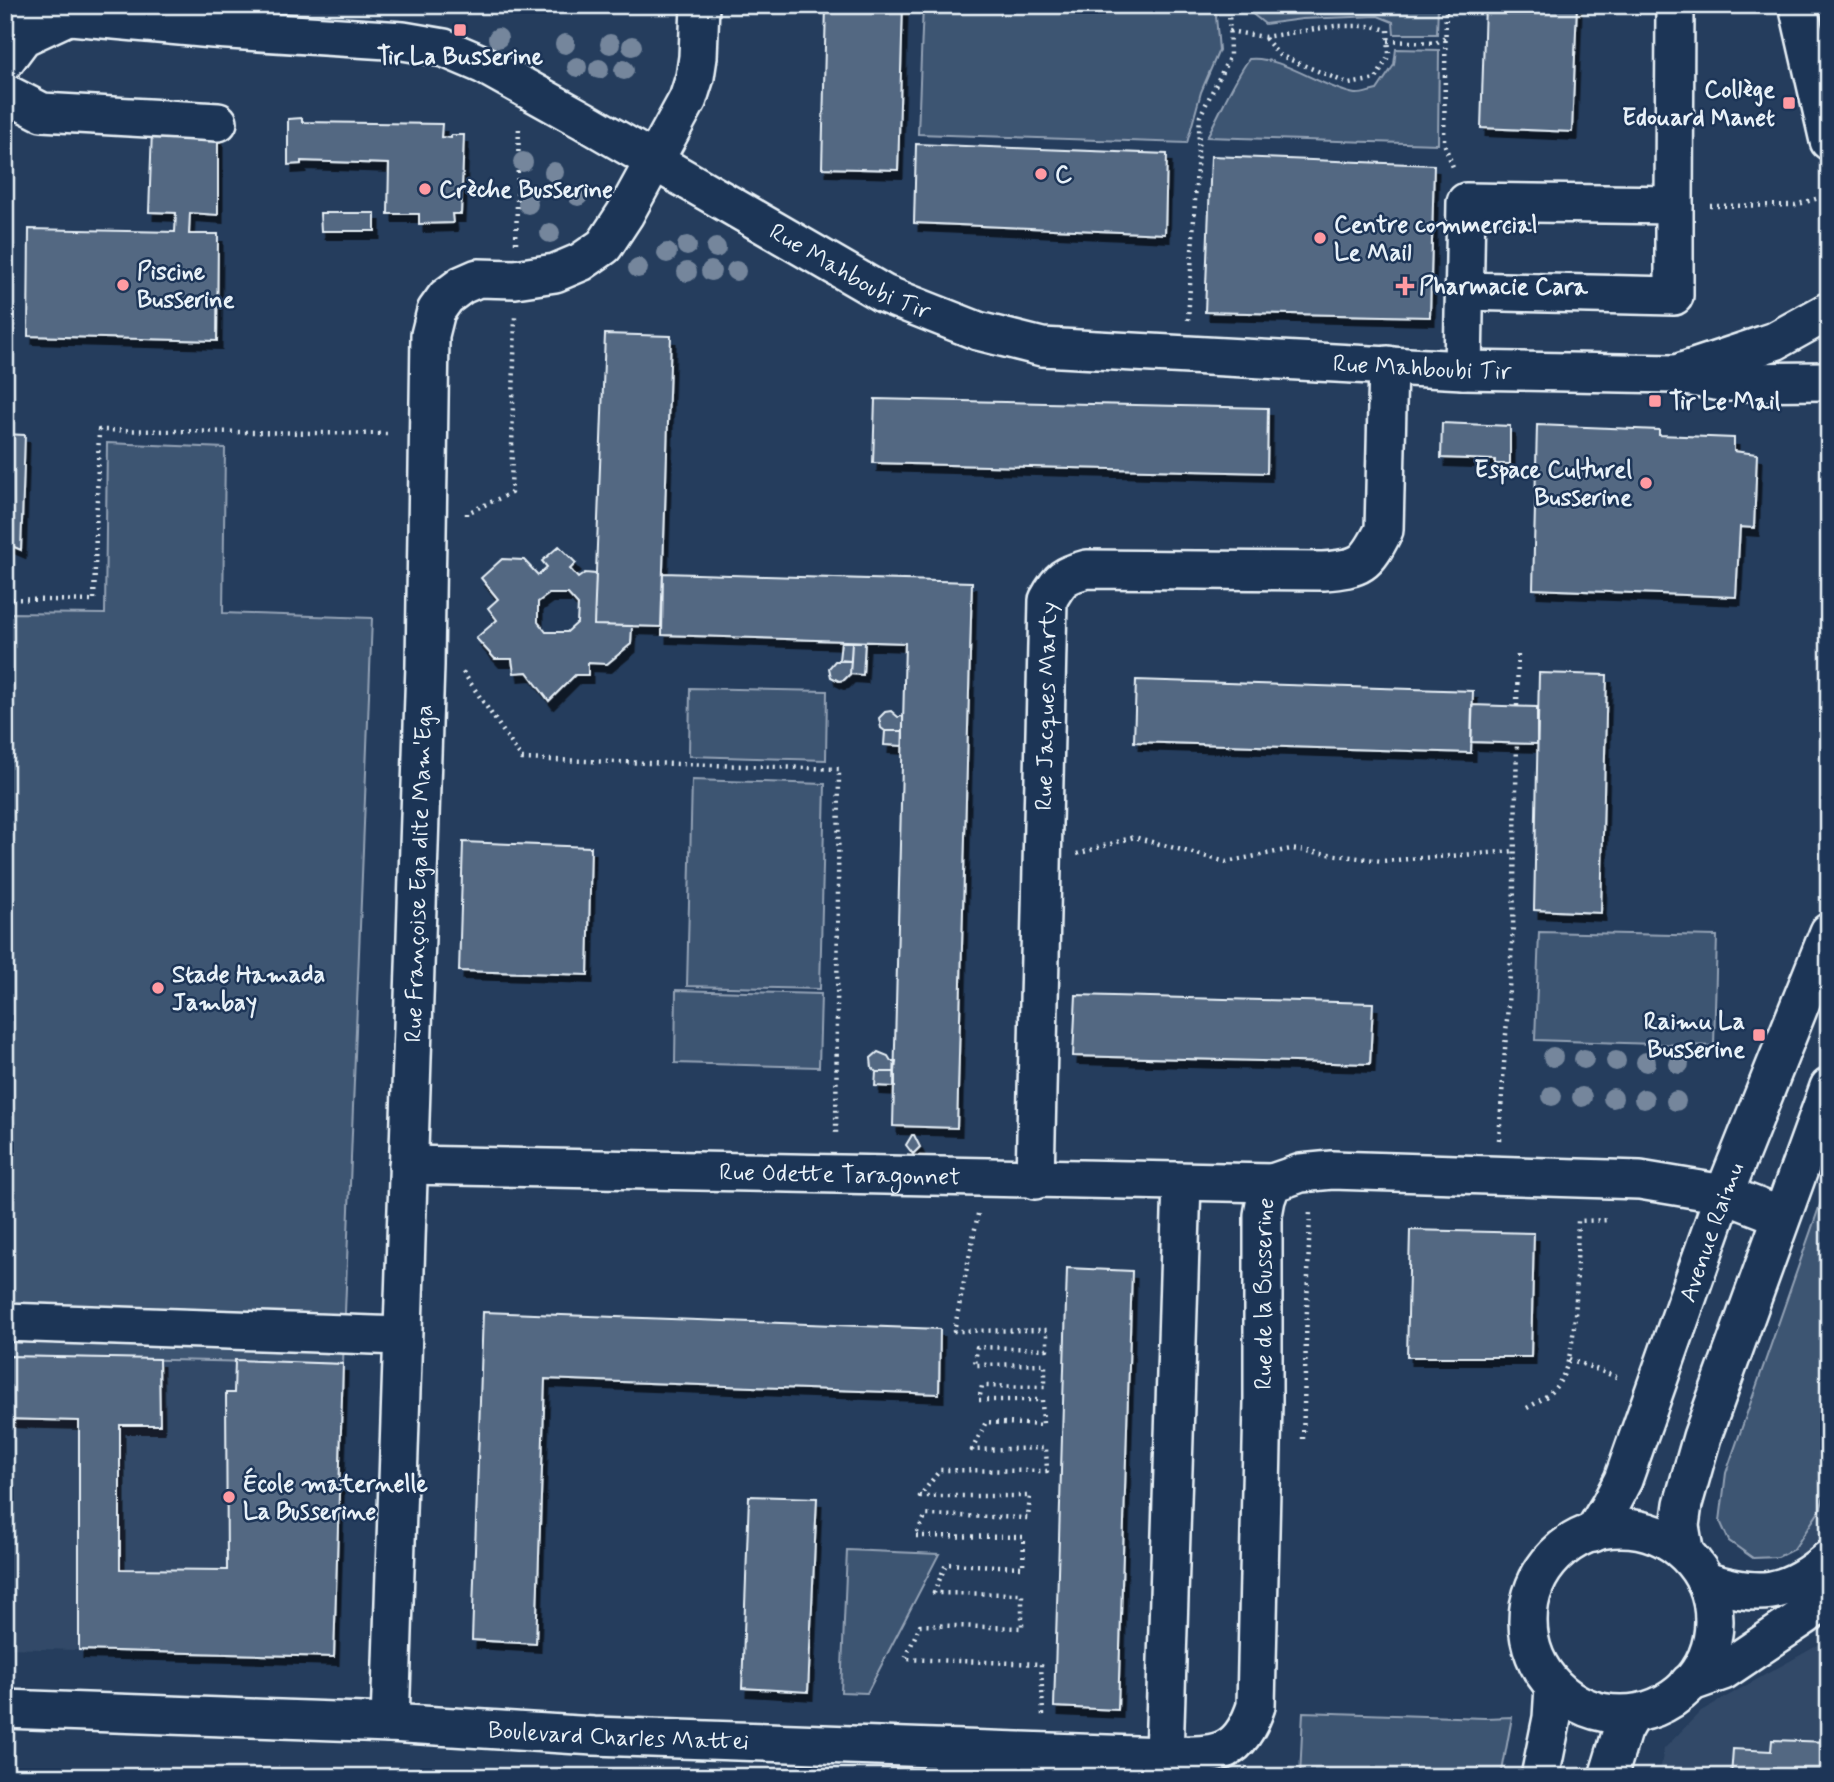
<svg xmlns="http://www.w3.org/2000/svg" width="1834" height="1782" font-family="Mynerve,sans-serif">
<defs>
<filter id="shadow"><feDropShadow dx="4.5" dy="8" stdDeviation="0" flood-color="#0009"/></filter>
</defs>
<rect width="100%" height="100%" fill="#253d5d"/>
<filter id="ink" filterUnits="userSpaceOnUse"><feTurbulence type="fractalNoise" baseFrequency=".0143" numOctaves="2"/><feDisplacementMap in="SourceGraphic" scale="14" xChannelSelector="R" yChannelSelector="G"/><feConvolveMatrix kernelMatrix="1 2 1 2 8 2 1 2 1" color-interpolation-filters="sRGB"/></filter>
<g filter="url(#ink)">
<path fill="#334a68" d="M 5,1356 L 343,1364 L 334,1657 L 5,1648 Z
M 1829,1481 L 1829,1620 L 1794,1549 L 1820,1510 Z
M 1829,1639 L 1829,1777 L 1659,1777 L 1664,1749 L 1701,1711 Z"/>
<path fill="#3e5472" stroke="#93a2b5" stroke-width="2" d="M 923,5 L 1215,5 L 1219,50 L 1201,92 L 1187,143 L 918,134 Z
M 1249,5 L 1438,5 L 1437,34 L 1394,34 L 1393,22 L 1378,16 L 1302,19 L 1265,24 L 1250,12 Z
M 1396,49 L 1439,50 L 1438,144 L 1207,137 C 1221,111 1232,83 1249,59 C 1280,55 1322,88 1355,94 C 1362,95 1370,91 1377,90 L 1394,65 Z
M 107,443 L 225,448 L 223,613 L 372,618 L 343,1364 L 5,1356 L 5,613 L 105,614 Z
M 690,688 L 827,691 L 826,760 L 689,756 Z
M 692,780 L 825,784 L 820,989 L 687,986 Z
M 1539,932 L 1717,936 L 1714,1046 L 1535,1040 Z
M 676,990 L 821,994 L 819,1067 L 675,1063 Z
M 1829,1179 L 1829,1481 L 1820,1510 L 1794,1549 L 1778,1557 L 1753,1558 L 1729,1541 L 1720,1521 L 1726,1473 Z
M 847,1550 L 939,1554 L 867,1693 L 841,1692 Z
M 1303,1712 L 1485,1718 L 1512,1717 L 1501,1777 L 1300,1777 Z"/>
<path fill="#536782" stroke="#e8f1f8" stroke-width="2" fill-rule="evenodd" filter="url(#shadow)" d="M 826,5 L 903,5 L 898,170 L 822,168 Z
M 1485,5 L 1577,5 L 1572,132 L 1481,128 Z
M 302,118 L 302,122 L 442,124 L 441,137 L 451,138 L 451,135 L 464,135 L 461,214 L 452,214 L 453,223 L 419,224 L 419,214 L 388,214 L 389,164 L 301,161 L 301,164 L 288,165 L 288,119 Z
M 152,130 L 218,132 L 218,215 L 190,213 L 189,234 L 218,234 L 217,341 L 28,336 L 29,229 L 175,232 L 176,213 L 149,212 Z
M 916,144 L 1167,154 L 1165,234 L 914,223 Z
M 1211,156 L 1434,165 L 1430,317 L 1205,312 Z
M 320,213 L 375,213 L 375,231 L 321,231 Z
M 605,334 L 671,336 L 661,627 L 594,625 Z
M 875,399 L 1268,408 L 1267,473 L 873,463 Z
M 1442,423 L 1510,426 L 1510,464 L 1495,464 L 1495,460 L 1441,458 Z
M 1537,425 L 1659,430 L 1659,435 L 1734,438 L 1734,451 L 1757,454 L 1754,528 L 1740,527 L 1736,597 L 1533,589 Z
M 5,434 L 25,435 L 21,550 L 5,543 Z
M 559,546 L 576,563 L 570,569 L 578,578 L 585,573 L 596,574 L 594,625 L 632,626 L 631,644 L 607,664 L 588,663 L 588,675 L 575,675 L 549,701 L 527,672 L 514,673 L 512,659 L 495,659 L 476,638 L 497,620 L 488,608 L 498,599 L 481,578 L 502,559 L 524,560 L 538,575 L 547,567 L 542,561 ZM 549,594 L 568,594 L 578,605 L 577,623 L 567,632 L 546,632 L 538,622 L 538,602 Z
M 663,573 L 972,582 L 957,1128 L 893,1126 L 905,643 L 662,635 Z
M 841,642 L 852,642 L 851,661 L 839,660 Z
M 852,642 L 865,642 L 863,675 L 850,674 Z
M 835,661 L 851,661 L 850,674 L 844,680 L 839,681 L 831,677 L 829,668 Z
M 1539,673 L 1607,675 L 1601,913 L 1534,910 Z
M 1136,680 L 1473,691 L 1471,753 L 1134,742 Z
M 1472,705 L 1537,707 L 1537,744 L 1471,742 Z
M 891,711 L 898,717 L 903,716 L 903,731 L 885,731 L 881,728 L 879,718 L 885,712 Z
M 885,731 L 903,731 L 903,746 L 884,745 Z
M 463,842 L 591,847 L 588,975 L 459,971 Z
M 1076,995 L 1373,1003 L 1370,1064 L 1073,1056 Z
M 878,1052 L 888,1056 L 891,1061 L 896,1061 L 895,1072 L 876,1072 L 872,1068 L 871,1058 Z
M 876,1072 L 895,1072 L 895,1087 L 875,1086 Z
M 912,1135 L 914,1135 L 920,1147 L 913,1154 L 906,1145 Z
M 1410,1230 L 1534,1233 L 1531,1357 L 1407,1357 Z
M 1067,1268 L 1132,1271 L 1118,1710 L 1054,1707 Z
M 483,1312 L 940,1329 L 939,1394 L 545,1379 L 536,1644 L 472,1640 Z
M 5,1356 L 159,1359 L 160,1425 L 120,1425 L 120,1569 L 227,1570 L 226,1393 L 234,1393 L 235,1360 L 343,1364 L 334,1657 L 79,1650 L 79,1421 L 5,1419 Z
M 749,1496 L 817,1498 L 808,1692 L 742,1688 Z
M 1772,1740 L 1829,1742 L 1829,1777 L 1731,1777 L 1733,1749 L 1771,1751 Z
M 5,1772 L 110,1777 L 5,1777 Z"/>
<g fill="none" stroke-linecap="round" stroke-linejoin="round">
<g stroke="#e8f1f8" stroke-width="42">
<g id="minor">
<path d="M 1798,5 L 1829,141"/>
<path id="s1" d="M 5,10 L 213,29 L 403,41 L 444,48 L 484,65 L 583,120 L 884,294 L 978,331 L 1042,347 L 1463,370 L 1674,374 L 1721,382 L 1829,381"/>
<path d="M 5,61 L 23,37 L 68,16"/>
<path d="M 5,93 L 42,112 L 218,122"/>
<path d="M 1674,205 L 1675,5"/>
<path d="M 1463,370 L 1466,202 L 1674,205 L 1674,296 L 1465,291"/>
<path d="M 1682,372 L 1775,341 L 1829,311"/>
<path id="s2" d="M 408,1165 L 1272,1183"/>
<path id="s3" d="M 1035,1180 L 1048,600 C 1060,578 1064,575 1087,569 L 1323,571 C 1362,568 1366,565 1384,530 L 1388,365"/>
<path d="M 5,1322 L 402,1336"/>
<circle cx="1621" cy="1621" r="93"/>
<path id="s4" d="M 1593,1533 L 1610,1505 L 1623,1480 L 1724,1194 L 1829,932"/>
<path d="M 1684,1549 L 1680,1526 L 1683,1504 L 1702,1437 L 1829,1087"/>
<path d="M 1705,1581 C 1758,1597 1785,1597 1829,1559"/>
<path d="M 1689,1683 L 1723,1671 L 1806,1615 L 1829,1593"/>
<path id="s5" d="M 5,1709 L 390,1723 L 594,1736 L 1164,1756 C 1214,1754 1238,1760 1256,1706 L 1263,1402 L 1263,1215 L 1266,1199 L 1272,1183 L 1301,1173 L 1332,1170 L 1640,1180 L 1724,1194 L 1781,1216"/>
<path id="s6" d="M 390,1723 L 425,665 L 430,335 L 436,311 L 446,297 L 462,285 L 478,278 L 515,279 L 555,273 L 581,262 L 604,246 L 625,214 L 688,99 L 695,77 L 698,57 L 700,5"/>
<path d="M 1164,1756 L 1182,1182"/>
<path d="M 1540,1777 L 1552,1718 L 1554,1687"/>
<path d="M 1608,1777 L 1622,1731 L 1631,1715"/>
</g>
</g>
<path stroke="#e8f1f8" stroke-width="4.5" stroke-dasharray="2 5" stroke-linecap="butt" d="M 1446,5 L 1444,143 L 1453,167
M 1229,31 L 1264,37 L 1335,26 L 1372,26 L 1388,30 L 1389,55 L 1376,79 L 1349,84 L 1279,55 L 1264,37
M 1388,41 L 1436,43 L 1445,37
M 1710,206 L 1795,205 L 1829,195
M 516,243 L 519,126
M 1188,320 L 1200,116 L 1230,56 L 1229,5
M 467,515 L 467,513 L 511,493 L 515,315
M 5,599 L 94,601 L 99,430 L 391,434
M 463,672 L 522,759 L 839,769 L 836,1136
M 1517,706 L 1518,650
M 1077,854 L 1134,837 L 1226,862 L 1291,849 L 1382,861 L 1516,851
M 1499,1140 L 1513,928 L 1517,743
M 978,1214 L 954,1331 L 1047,1330 L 1047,1349 L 977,1347 L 975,1365 L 1045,1364 L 1045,1387 L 982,1386 L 979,1400 L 1042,1400 L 1043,1425 L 986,1422 L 972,1450 L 1046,1448 L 1047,1471 L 940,1470 L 920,1496 L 1030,1496 L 1028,1518 L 926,1515 L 915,1536 L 1024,1537 L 1023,1567 L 946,1564 L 934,1593 L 1022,1594 L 1022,1628 L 920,1625 L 905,1659 L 1041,1664 L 1043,1716
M 1569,1359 L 1619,1378
M 1527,1408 C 1540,1401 1552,1394 1560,1381 C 1580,1349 1576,1261 1578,1221 L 1610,1220
M 1303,1439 L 1310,1210"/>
<use href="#minor" stroke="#1d3557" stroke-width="37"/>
</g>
<g fill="#74869c">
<circle cx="498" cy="38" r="10"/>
<circle cx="565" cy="44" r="10"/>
<circle cx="610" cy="44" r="10"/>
<circle cx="632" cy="46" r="10"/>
<circle cx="577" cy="67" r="10"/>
<circle cx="599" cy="69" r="10"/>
<circle cx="624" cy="70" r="10"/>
<circle cx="523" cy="162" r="10"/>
<circle cx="554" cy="172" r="10"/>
<circle cx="578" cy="196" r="10"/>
<circle cx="528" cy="204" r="10"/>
<circle cx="550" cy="233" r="10"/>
<circle cx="687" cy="246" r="10"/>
<circle cx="716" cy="248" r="10"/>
<circle cx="667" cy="253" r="10"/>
<circle cx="638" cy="268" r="10"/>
<circle cx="711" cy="271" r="10"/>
<circle cx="736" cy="271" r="10"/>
<circle cx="687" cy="272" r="10"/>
<circle cx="1553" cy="1057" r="10"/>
<circle cx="1584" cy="1059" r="10"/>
<circle cx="1616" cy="1061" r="10"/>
<circle cx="1646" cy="1062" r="10"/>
<circle cx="1679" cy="1064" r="10"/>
<circle cx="1552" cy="1096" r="10"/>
<circle cx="1582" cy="1097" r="10"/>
<circle cx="1613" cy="1098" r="10"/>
<circle cx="1644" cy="1099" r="10"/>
<circle cx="1676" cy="1101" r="10"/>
</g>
</g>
<g fill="#ff9aa2" stroke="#1d3557" stroke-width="2.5">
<rect x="453" y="23" width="14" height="14" rx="3.5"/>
<rect x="1782" y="96" width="14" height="14" rx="3.5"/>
<circle cx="1041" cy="174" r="7"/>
<circle cx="425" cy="189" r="7"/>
<circle cx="1320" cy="238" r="7"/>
<circle cx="123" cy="285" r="7"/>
<path d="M1401.5 275.5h7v7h7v7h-7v7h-7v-7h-7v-7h7z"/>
<rect x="1648" y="394" width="14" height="14" rx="3.5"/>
<circle cx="1646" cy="483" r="7"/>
<circle cx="158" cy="988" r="7"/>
<rect x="1752" y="1028" width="14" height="14" rx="3.5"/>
<circle cx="229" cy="1497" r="7"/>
</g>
<g text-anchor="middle" stroke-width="5" stroke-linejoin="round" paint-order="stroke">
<g font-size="24" font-weight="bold" fill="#e8f1f8" stroke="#1d3557" text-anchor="start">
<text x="460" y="64" text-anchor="middle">Tir La Busserine</text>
<text x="1775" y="97" text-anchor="end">Collège<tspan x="1775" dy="28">Edouard Manet</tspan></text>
<text x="1055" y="182">C</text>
<text x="439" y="197">Crèche Busserine</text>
<text x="1334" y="232">Centre commercial<tspan x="1334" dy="28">Le Mail</tspan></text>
<text x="137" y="279">Piscine<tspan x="137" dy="28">Busserine</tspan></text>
<text x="1419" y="294">Pharmacie Cara</text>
<text x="1669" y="409">Tir Le Mail</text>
<text x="1632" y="477" text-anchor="end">Espace Culturel<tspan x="1632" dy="28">Busserine</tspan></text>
<text x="172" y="982">Stade Hamada<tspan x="172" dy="28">Jambay</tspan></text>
<text x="1745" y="1029" text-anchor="end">Raimu La<tspan x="1745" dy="28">Busserine</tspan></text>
<text x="243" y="1491">École maternelle<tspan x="243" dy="28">La Busserine</tspan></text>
</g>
<g font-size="24" fill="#e8f1f8" stroke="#1d3557">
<text dy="8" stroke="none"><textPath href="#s1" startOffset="905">Rue Mahboubi Tir</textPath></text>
<text dy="8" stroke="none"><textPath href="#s1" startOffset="1493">Rue Mahboubi Tir</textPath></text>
<text dy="8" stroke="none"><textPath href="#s3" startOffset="474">Rue Jacques Marty</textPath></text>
<text dy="8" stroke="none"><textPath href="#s6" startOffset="850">Rue Françoise Ega dite Mam'Ega</textPath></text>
<text dy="8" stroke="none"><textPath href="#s2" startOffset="432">Rue Odette Taragonnet</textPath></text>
<text dy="8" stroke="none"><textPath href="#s4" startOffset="324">Avenue Raimu</textPath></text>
<text dy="8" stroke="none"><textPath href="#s5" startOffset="1689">Rue de la Busserine</textPath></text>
<text dy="8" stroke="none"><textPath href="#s5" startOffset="614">Boulevard Charles Mattei</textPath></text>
</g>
</g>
<rect width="1834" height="1782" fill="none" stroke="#1d3557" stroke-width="28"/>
<rect x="14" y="14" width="1806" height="1754" fill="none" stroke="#e8f1f8" stroke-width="2.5" filter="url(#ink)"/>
</svg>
